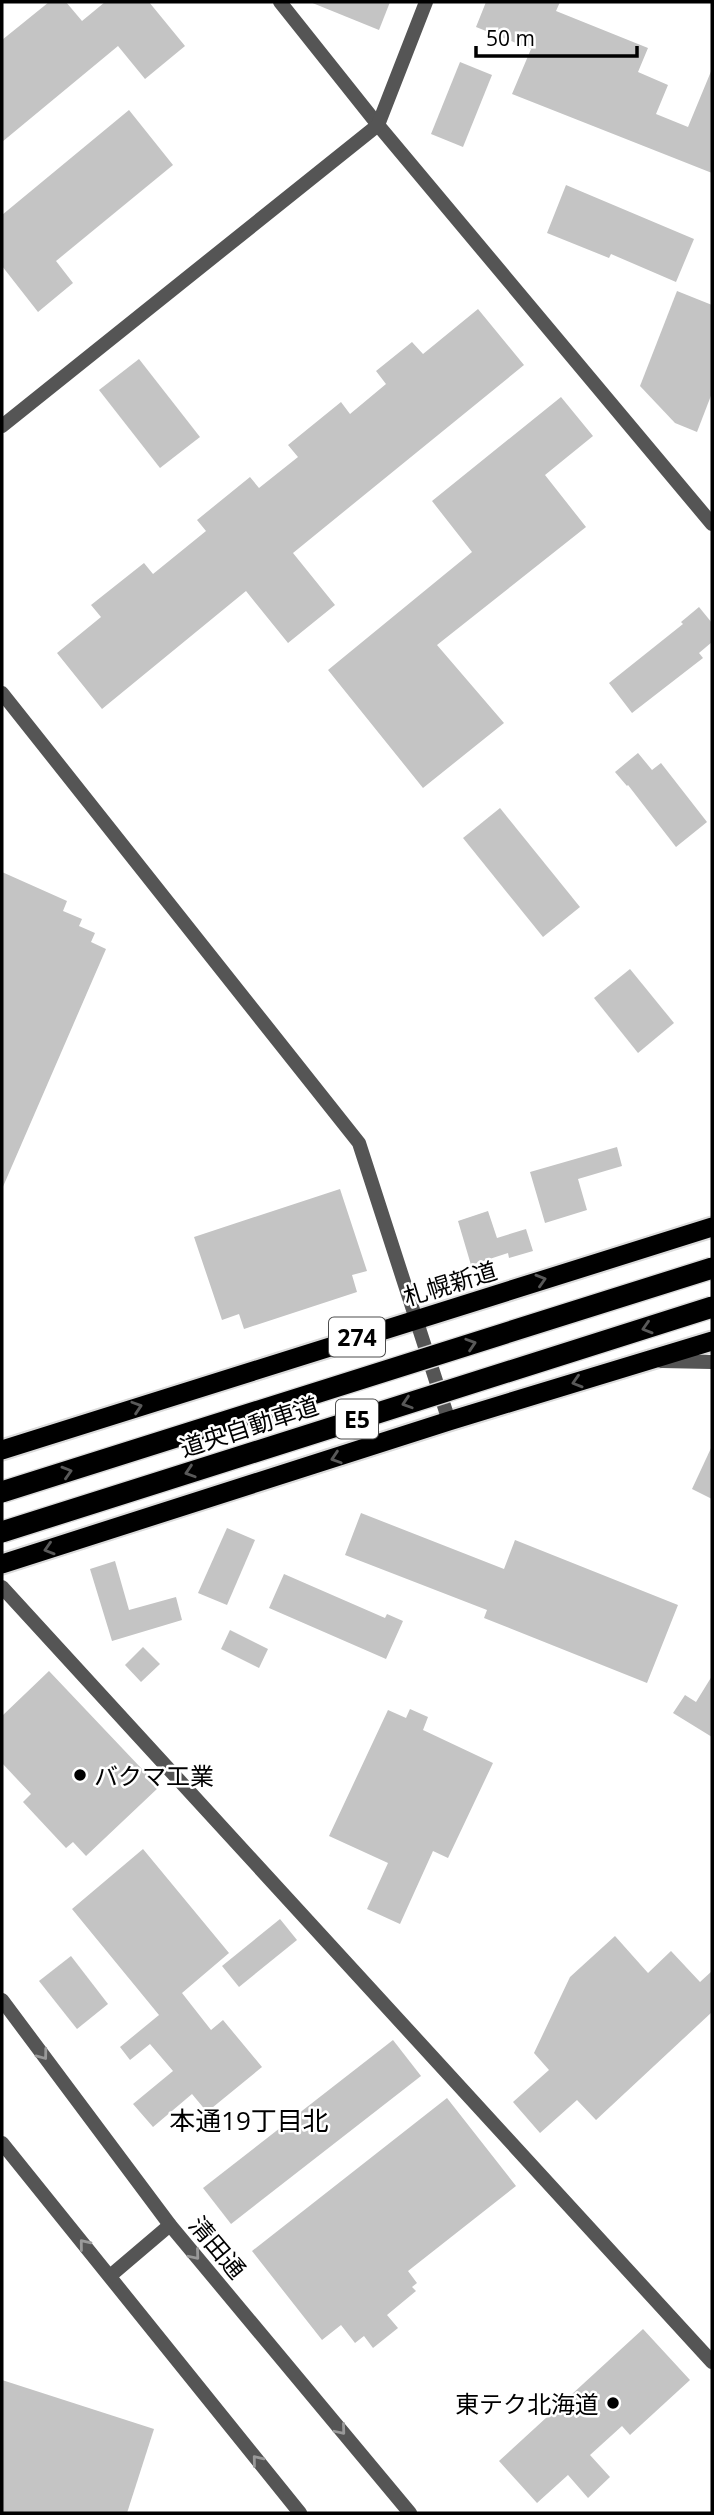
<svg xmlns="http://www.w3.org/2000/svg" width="714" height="2515" font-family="'Open Sans','Noto Sans JP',sans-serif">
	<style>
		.building { fill: #c4c4c4 }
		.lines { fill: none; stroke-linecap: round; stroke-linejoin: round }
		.trunk-casing { stroke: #dbdbdb; stroke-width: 23 }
		.minor { stroke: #555; stroke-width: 14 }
		.tertiary { stroke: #555; stroke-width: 14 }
		.trunk { stroke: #000; stroke-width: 19 }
		.motorway-bridge-casing { stroke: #dbdbdb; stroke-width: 24; stroke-linecap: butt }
		.motorway-bridge { stroke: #000; stroke-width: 21 }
		.oneway { stroke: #595959 }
		.oneway2 { stroke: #999 }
		.poi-dot { fill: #000; stroke: #fff; stroke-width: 2.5 }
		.labels { text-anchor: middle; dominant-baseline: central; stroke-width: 5; stroke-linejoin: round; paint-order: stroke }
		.shield { fill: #fff; stroke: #4c4c4c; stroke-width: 2 }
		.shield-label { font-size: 23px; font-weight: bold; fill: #000 }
		.street-label { font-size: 24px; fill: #000; stroke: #fff }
		.poi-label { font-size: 24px; fill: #000; stroke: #fff; text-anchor: start }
		.neighbourhood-label { font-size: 26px; fill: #000; stroke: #fff }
	</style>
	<rect width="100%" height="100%" fill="#fff"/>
	<g class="building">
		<path d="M49,2H66L82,21L105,2H149L185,46L145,79L118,46L2,142V40Z"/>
		<path d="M310,2H390L379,30Z"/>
		<path d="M486,2H560L556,11L648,48L638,72L668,85L656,114L688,127L712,69V173L512,94L531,49L476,27Z"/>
		<path d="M460,62L492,75L463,147L431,134Z"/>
		<path d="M129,110L173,165L56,261L73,283L38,312L2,266V215Z"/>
		<path d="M566,185L694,239L676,282L611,254L609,258L547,233Z"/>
		<path d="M677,291L712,305V393L697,432L675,423L640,386Z"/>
		<path d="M478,309L524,365L293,553L335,605L288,643L246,591L102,709L57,653L101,617L91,605L144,563L153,574L206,531L197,520L250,477L259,488L298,457L288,445L341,402L350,414L386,384L376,371L412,342L423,354Z"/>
		<path d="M139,359L200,437L160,468L99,390Z"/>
		<path d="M561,397L593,436L545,475L586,527L437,645L504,723L423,788L328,670L472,552L432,501Z"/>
		<path d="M699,607L712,623V642L699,653L703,658L632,713L609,683L683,624L681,622Z"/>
		<path d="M638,753L652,770L661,763L707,822L676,847L628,785L627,786L615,772Z"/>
		<path d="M500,808L580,907L543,937L463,838Z"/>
		<path d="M2,872L67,901L63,911L82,919L79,926L95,933L91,942L106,949L2,1189Z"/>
		<path d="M630,969L674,1023L638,1053L594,998Z"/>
		<path d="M617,1147L622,1166L578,1179L587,1210L545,1223L530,1172Z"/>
		<path d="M340,1189L367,1271L352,1275L357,1292L244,1329L239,1314L222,1320L194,1237Z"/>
		<path d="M488,1211L497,1238L526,1229L533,1251L509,1258L508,1253L471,1265L458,1221Z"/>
		<path d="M712,1446V1499L692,1489Z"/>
		<path d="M361,1513L504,1569L515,1540L678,1605L647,1683L484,1618L487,1610L345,1555Z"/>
		<path d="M227,1528L255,1540L227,1605L198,1593Z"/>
		<path d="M115,1561L129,1610L176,1597L182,1620L112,1641L90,1569Z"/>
		<path d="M284,1574L385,1618L387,1614L403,1621L386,1659L269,1608Z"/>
		<path d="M230,1630L268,1649L259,1668L221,1649Z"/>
		<path d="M143,1647L160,1664L141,1682L125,1665Z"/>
		<path d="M49,1671L159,1787L86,1856L73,1842L66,1848L23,1802L31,1794L2,1763V1716Z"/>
		<path d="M712,1676V1737L673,1713L685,1695L696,1702Z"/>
		<path d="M410,1709L428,1717L423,1730L493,1763L448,1858L433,1851L400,1924L367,1909L388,1863L329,1836L388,1710L406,1718Z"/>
		<path d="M143,1849L229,1953L182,1993L211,2030L223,2020L262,2067L207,2112L192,2094L153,2127L133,2104L173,2071L150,2044L130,2060L120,2047L159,2015L72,1909Z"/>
		<path d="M280,1919L297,1940L239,1987L222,1966Z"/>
		<path d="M615,1936L648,1973L671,1951L700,1982L712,1971V2012L596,2120L577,2100L540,2133L513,2102L549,2070L534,2053L570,1977Z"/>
		<path d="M71,1956L108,2004L77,2029L39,1981Z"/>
		<path d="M393,2040L421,2076L231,2224L203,2188Z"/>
		<path d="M447,2098L516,2186L408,2271L417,2283L412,2287L416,2291L387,2315L398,2328L373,2348L364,2336L355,2343L341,2325L322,2340L252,2251Z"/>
		<path d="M643,2329L690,2380L630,2435L622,2426L590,2455L610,2477L588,2498L568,2475L537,2503L499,2461Z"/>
		<path d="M2,2380L154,2429L127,2513H2Z"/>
	</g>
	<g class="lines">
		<defs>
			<g id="trunk">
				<path d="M2,1450L712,1227"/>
				<path d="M2,1564L449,1421L712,1341"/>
			</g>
		</defs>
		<use href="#trunk" class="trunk-casing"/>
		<g class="minor">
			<path d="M280,2L378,125L712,524"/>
			<path d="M2,426L378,125L426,2"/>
			<path d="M2,693L359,1143L449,1421"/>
			<path d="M661,1361L712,1362"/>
			<path d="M2,1587L712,2362"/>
		</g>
		<g class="tertiary">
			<path d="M2,2000L170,2225L410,2513"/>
			<path d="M2,2143L300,2513"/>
			<path d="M110,2276L170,2225"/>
		</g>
		<use href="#trunk" class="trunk"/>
		<defs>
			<g id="motorway-bridge">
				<path d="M2,1492L712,1268"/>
				<path d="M2,1532L712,1307"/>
			</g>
		</defs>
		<use href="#motorway-bridge" class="motorway-bridge-casing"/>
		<use href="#motorway-bridge" class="motorway-bridge"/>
	</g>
	<defs><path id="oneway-chevron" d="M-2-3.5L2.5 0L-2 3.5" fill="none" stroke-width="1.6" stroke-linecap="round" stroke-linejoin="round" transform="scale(1.75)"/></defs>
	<g class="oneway">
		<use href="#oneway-chevron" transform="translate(541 1280) rotate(-17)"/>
		<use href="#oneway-chevron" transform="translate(647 1328) rotate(163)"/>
		<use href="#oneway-chevron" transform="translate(471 1344) rotate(-18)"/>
		<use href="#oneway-chevron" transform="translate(577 1382) rotate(163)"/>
		<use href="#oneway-chevron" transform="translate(407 1403) rotate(162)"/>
		<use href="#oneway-chevron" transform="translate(137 1407) rotate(-18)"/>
		<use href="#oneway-chevron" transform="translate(336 1458) rotate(162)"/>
		<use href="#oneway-chevron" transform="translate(67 1472) rotate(-17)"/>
		<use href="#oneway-chevron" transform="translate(190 1472) rotate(162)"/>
		<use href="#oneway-chevron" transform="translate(49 1549) rotate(163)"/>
	</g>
	<g class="oneway2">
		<use href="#oneway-chevron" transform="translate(43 2055) rotate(53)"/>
		<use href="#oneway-chevron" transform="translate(84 2244) rotate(-129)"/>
		<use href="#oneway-chevron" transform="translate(195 2255) rotate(50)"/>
		<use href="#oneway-chevron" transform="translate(341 2430) rotate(50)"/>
		<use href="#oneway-chevron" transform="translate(257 2460) rotate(-129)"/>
	</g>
	<g class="poi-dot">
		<circle cx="80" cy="1775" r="7"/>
		<circle cx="613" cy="2403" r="7"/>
	</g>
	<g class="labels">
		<g class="shield">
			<rect x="329" y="1317.5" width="56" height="39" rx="5"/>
			<rect x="336" y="1399.5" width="42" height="39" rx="5"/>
		</g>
		<g class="shield-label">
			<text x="357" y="1337">274</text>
			<text x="357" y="1419">E5</text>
		</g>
		<g class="street-label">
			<text transform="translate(450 1283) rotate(-17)">札幌新道</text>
			<text transform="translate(249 1426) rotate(-18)">道央自動車道</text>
			<text transform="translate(218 2247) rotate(50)">清田通</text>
		</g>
		<g class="poi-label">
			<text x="94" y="1775">バクマ工業</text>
			<text x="599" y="2403" text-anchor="end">東テク北海道</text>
		</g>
		<g class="neighbourhood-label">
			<text x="249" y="2120">本通19丁目北</text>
		</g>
	</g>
	<rect width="714" height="2515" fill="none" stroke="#000000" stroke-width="7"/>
	<path d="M476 46v10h161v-10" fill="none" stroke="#000000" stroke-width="3.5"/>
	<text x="486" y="46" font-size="21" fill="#000000" stroke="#ffffff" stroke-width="5" paint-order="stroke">50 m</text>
</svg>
